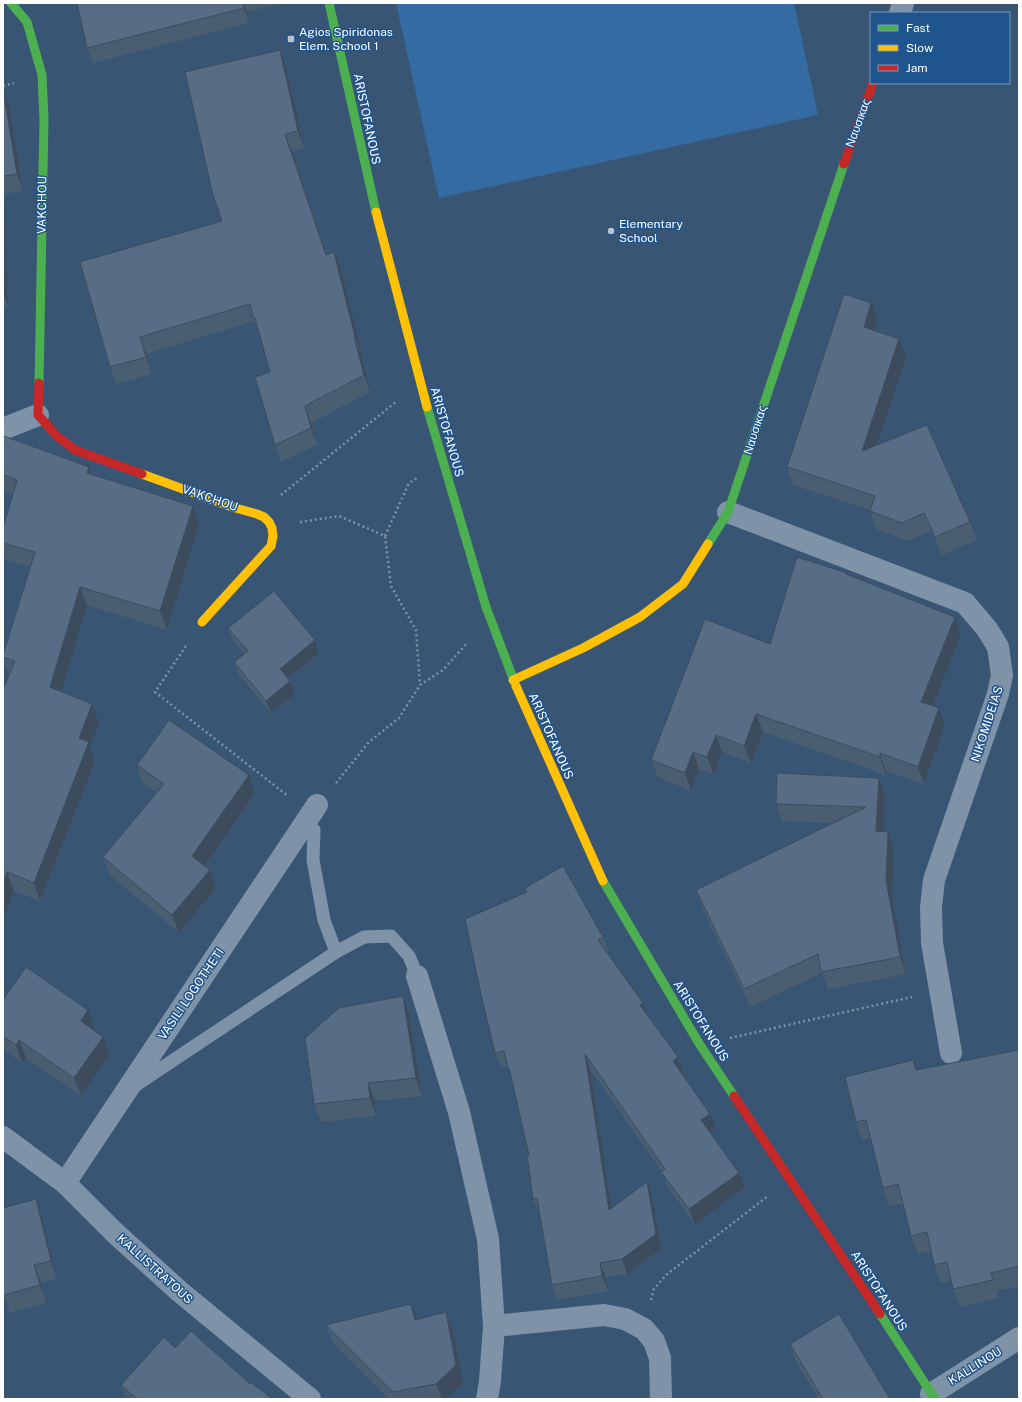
<svg xmlns="http://www.w3.org/2000/svg" width="1022" height="1402" font-family="'Public Sans',sans-serif">
	<style>
		.green { fill: #346ba2 }
		.lines { fill: none; stroke-linecap: round; stroke-linejoin: round }
		.path { stroke: #7f93a8; stroke-width: 2.5; stroke-dasharray: 2 3; stroke-linecap: butt }
		.lane { stroke: #7f93a8; stroke-width: 13 }
		.street { stroke: #7f93a8; stroke-width: 22 }
		.fast { stroke: #4caf50; stroke-width: 9 }
		.slow { stroke: #ffc107; stroke-width: 9 }
		.jam { stroke: #c62828; stroke-width: 9 }
		.wall { fill: #4a5e72 }
		.shaded-wall { fill: #3c4c5d }
		.building { fill: #566d85; stroke: #3c4c5d }
		.poi-dot { fill: #b9c4ce; stroke: #20548c; stroke-width: 1.5 }
		.labels { text-anchor: middle; dominant-baseline: central; stroke-width: 3; stroke-linejoin: round; paint-order: stroke }
		.poi-label { font-size: 12px; fill: #fff; stroke: #20548c; text-anchor: start }
		.street-label { font-size: 12px; fill: #fff; stroke: #20548c }
	</style>
	<rect width="100%" height="100%" fill="#385574"/>
	<path class="green" d="M396,3H794L818,115L439,198Z"/>
	<g class="lines">
		<g class="path">
			<path d="M3,86L14,83"/>
			<path d="M281,495L397,401"/>
			<path d="M300,522L339,516L385,536L391,586L416,630L420,685"/>
			<path d="M385,536L409,483L417,478"/>
			<path d="M186,646L155,692L288,796"/>
			<path d="M336,783L369,742L399,718L420,685L443,670L468,642"/>
			<path d="M730,1038L912,997"/>
			<path d="M651,1300L654,1289L666,1275L768,1196"/>
		</g>
		<g class="lane">
			<path d="M305,824L314,830L313,860L324,920L336,952L364,937L391,936L409,956L417,976"/>
			<path d="M136,1085L336,952"/>
		</g>
		<g class="street">
			<path d="M900,13L903,3"/>
			<path d="M3,429L38,415"/>
			<path d="M728,512L965,603L987,629L998,647L1002,675L998,694L934,880L931,907L932,943L951,1053"/>
			<path d="M417,976L459,1112L488,1239L494,1326L490,1381L487,1399"/>
			<path d="M3,1137L65,1183L115,1233L179,1291L310,1399"/>
			<path d="M65,1183L317,805"/>
			<path d="M494,1326L604,1315L625,1319L644,1329L654,1341L660,1358L661,1399"/>
			<path d="M931,1394L1019,1338"/>
		</g>
		<g class="fast">
			<path d="M11,3L27,22L42,75L44,119L39,383"/>
			<path d="M329,3L376,212"/>
			<path d="M427,407L486,607L516,686"/>
			<path d="M708,544L728,512L844,164"/>
			<path d="M603,881L700,1045L734,1096"/>
			<path d="M880,1314L935,1399"/>
		</g>
		<g class="slow">
			<path d="M376,212L427,407"/>
			<path d="M142,474L232,507L257,514L264,517L269,522L272,528L273,536L271,546L202,622"/>
			<path d="M513,680L583,648L640,617L683,584L708,544"/>
			<path d="M516,686L603,881"/>
		</g>
		<g class="jam">
			<path d="M844,164L873,83"/>
			<path d="M39,383L38,415L57,436L75,450L142,474"/>
			<path d="M734,1096L880,1314"/>
		</g>
	</g>
	<g class="wall">
		<path d="M77,3H279V4L247,12L249,23L93,63L87,48Z"/>
		<path d="M286,67L304,148L292,151L326,255L341,269L362,353H361L370,392L311,423L317,445L281,462L275,445L270,372L260,335L254,321L146,354L152,374L116,384L110,367L222,221Z"/>
		<path d="M3,89L9,106L23,191L4,194L8,307H4L3,340Z"/>
		<path d="M871,303L878,321L875,331L899,339L906,357L877,446L970,522L977,540L942,555L931,531L908,541L876,529L870,511V510L793,485L787,467Z"/>
		<path d="M3,439L89,467L92,474L193,506L199,524L167,630L87,605L61,692L99,723L90,746L95,761L40,901L14,891L3,918V690L9,675L3,658V655L30,567L6,560L3,553V528L13,495L3,491Z"/>
		<path d="M847,573V575L961,634L933,706L945,725L924,784L886,771V775L763,732L751,763L722,752L714,775L699,769L691,791L658,777L651,760L770,644Z"/>
		<path d="M228,628L315,640L319,653L288,678L290,681L295,694L271,713L239,675L234,662L244,654L233,641Z"/>
		<path d="M137,765L249,775L255,793L205,866L210,870L216,888L179,933L110,875L103,857L157,793L143,783Z"/>
		<path d="M879,778L885,796L883,832H888L894,850L892,897L906,974L828,989L822,973L750,1007L702,908L696,890L833,823L782,821L776,804Z"/>
		<path d="M525,888L603,937L609,952H607L647,1014L678,1057L683,1072L682,1073L710,1114L716,1128L710,1132L739,1173L745,1187L695,1224L667,1186L662,1172L590,1069L611,1208L652,1197L661,1249L627,1274L606,1277L608,1291L557,1300L552,1285L539,1213L533,1199L529,1155L511,1076L508,1066L501,1067L495,1053L526,892Z"/>
		<path d="M3,1000L95,1028L93,1030L103,1037L110,1055L81,1096L26,1058L22,1063L3,1049Z"/>
		<path d="M409,1014L422,1096L375,1101L376,1116L321,1122L314,1104Z"/>
		<path d="M1019,1050V1286L997,1291L999,1298L960,1307L953,1289L951,1280L940,1283L934,1265L931,1251L918,1254L911,1236L903,1203L889,1206L883,1188L871,1138L862,1140L856,1122L913,1060L917,1070Z"/>
		<path d="M36,1199L42,1217L57,1279L41,1283L46,1303L10,1313L4,1295Z"/>
		<path d="M446,1312L453,1330L463,1383L446,1399H389L333,1343L326,1325L417,1320Z"/>
		<path d="M790,1344L890,1399H819L795,1360Z"/>
		<path d="M175,1348L250,1384L272,1399H126L121,1385Z"/>
	</g>
	<g class="shaded-wall">
		<path d="M243,3L247,12L249,23L244,8Z"/>
		<path d="M280,50L286,67L304,148L298,131Z"/>
		<path d="M3,89L9,106L23,191L17,174Z"/>
		<path d="M285,134L292,151L332,272L326,255Z"/>
		<path d="M3,191L4,194L8,307L3,293Z"/>
		<path d="M334,252L341,269L362,353L355,336Z"/>
		<path d="M3,303L4,307L3,340Z"/>
		<path d="M871,303L878,321L870,345L864,327Z"/>
		<path d="M354,336L361,353L370,392L364,375Z"/>
		<path d="M140,337L146,354L152,374L146,357Z"/>
		<path d="M899,339L906,357L869,469L862,451Z"/>
		<path d="M305,406L311,423L317,445L311,428Z"/>
		<path d="M89,467L96,486L87,473Z"/>
		<path d="M193,506L199,524L167,630L160,611Z"/>
		<path d="M80,587L87,605L57,706L50,687Z"/>
		<path d="M955,617L961,634L928,719L921,702Z"/>
		<path d="M315,640L319,653L284,681L280,669Z"/>
		<path d="M290,681L295,694L271,713L266,701Z"/>
		<path d="M92,704L99,723L90,746L95,761L40,901L34,883L79,738Z"/>
		<path d="M939,708L945,725L924,784L918,767Z"/>
		<path d="M756,714L763,732L751,763L744,746Z"/>
		<path d="M716,735L722,752L714,775L707,757Z"/>
		<path d="M693,752L699,769L691,791L685,773Z"/>
		<path d="M880,753L886,771V775L880,757Z"/>
		<path d="M249,775L255,793L199,874L192,856Z"/>
		<path d="M879,778L885,796L883,849L876,831Z"/>
		<path d="M888,832L894,850L892,897L906,974L900,957L886,880Z"/>
		<path d="M210,870L216,888L179,933L172,915Z"/>
		<path d="M7,872L14,891L3,918V883Z"/>
		<path d="M403,996L409,1014L422,1096L416,1078Z"/>
		<path d="M643,1003L648,1018L640,1005Z"/>
		<path d="M88,1010L95,1028L87,1039L81,1021Z"/>
		<path d="M103,1037L110,1055L81,1096L74,1078Z"/>
		<path d="M19,1040L26,1058L22,1063L16,1045Z"/>
		<path d="M585,1054L590,1069L614,1225L609,1210Z"/>
		<path d="M678,1057L683,1072L679,1075L673,1061Z"/>
		<path d="M368,1083L375,1101L376,1116L370,1098Z"/>
		<path d="M710,1114L716,1128L706,1135L701,1120Z"/>
		<path d="M739,1173L745,1187L695,1224L689,1209Z"/>
		<path d="M647,1182L652,1197L661,1249L627,1274L622,1259Z"/>
		<path d="M36,1199L42,1217L57,1279L51,1261Z"/>
		<path d="M600,1263L606,1277L608,1291L602,1276Z"/>
		<path d="M34,1265L41,1283L46,1303L40,1285Z"/>
		<path d="M411,1304L418,1322L415,1320Z"/>
		<path d="M446,1312L453,1330L463,1383L446,1399H442L436,1384Z"/>
	</g>
	<g class="building">
		<path d="M77,3H243L244,8L87,48Z"/>
		<path d="M280,50L298,131L285,134L326,255L334,252L355,336H354L364,375L305,406L311,428L275,445L255,377L270,372L255,318H253L250,304L140,337L146,357L110,367L80,262L222,221L213,195L185,72Z"/>
		<path d="M3,89L17,174L3,176Z"/>
		<path d="M844,294L871,303L864,327L899,339L862,451L927,425L970,522L935,537L924,513L902,523L870,511L875,496L787,467Z"/>
		<path d="M4,436L89,467L87,473L193,506L160,611L80,587L50,687L92,704L79,738L89,742L34,883L7,872L3,883V690L15,661L3,657V655L35,552L3,543V528L17,480L3,475V439Z"/>
		<path d="M797,557L847,573L846,574L955,617L921,702L939,708L918,767L880,753V757L756,714L744,746L716,735L707,757L693,752L685,773L651,760L705,619L770,644Z"/>
		<path d="M274,591L315,640L280,669L290,681L266,701L234,662L248,651L228,628Z"/>
		<path d="M169,720L249,775L192,856L210,870L172,915L103,857L164,784L137,765Z"/>
		<path d="M777,773L879,778L876,831L888,832L886,880L900,957L821,972L818,954L744,989L696,890L866,807L776,804Z"/>
		<path d="M563,866L603,937L598,940L643,1003L640,1005L678,1057L673,1061L710,1114L701,1120L739,1173L689,1209L661,1172L665,1169L585,1054L609,1210L647,1182L656,1234L622,1259L600,1263L602,1276L552,1285L537,1198L533,1199L527,1155H529L509,1068L508,1069L504,1051L495,1053L482,999L465,919L527,892L525,888Z"/>
		<path d="M26,967L88,1010L81,1021L103,1037L74,1078L19,1040L16,1045L3,1036V1000Z"/>
		<path d="M403,996L416,1078L368,1083L370,1098L314,1104L305,1038L339,1008Z"/>
		<path d="M1019,1050V1266L991,1273L993,1280L953,1289L947,1262L934,1265L927,1232L911,1236L898,1184L883,1188L866,1120L856,1122L845,1077L913,1060L916,1070Z"/>
		<path d="M36,1199L51,1261L34,1265L40,1285L4,1295L3,1292V1208Z"/>
		<path d="M411,1304L415,1320L446,1312L456,1365L436,1384L393,1392L326,1325Z"/>
		<path d="M839,1314L890,1399H823L790,1344Z"/>
		<path d="M191,1331L250,1384L251,1382L272,1399H137L121,1385L164,1337L175,1348Z"/>
	</g>
	<g class="poi-dot">
		<rect x="287" y="35" width="8" height="8" rx="2"/>
		<circle cx="611" cy="231" r="4"/>
	</g>
	<g class="labels">
		<g class="poi-label">
			<text x="299" y="32">Agios Spiridonas<tspan x="299" dy="14">Elem. School 1</tspan></text>
			<text x="619" y="224">Elementary<tspan x="619" dy="14">School</tspan></text>
		</g>
		<g class="street-label">
			<text transform="translate(367 119) rotate(78)">ARISTOFANOUS</text>
			<text transform="translate(858 123) rotate(-70)">Ναυσικας</text>
			<text transform="translate(42 205) rotate(-89)">VAKCHOU</text>
			<text transform="translate(755 430) rotate(-72)">Ναυσικας</text>
			<text transform="translate(447 432) rotate(74)">ARISTOFANOUS</text>
			<text transform="translate(210 498) rotate(19)">VAKCHOU</text>
			<text transform="translate(987 724) rotate(-72)">NIKOMIDEIAS</text>
			<text transform="translate(551 736) rotate(66)">ARISTOFANOUS</text>
			<text transform="translate(191 994) rotate(-56)">VASILI LOGOTHETI</text>
			<text transform="translate(701 1021) rotate(58)">ARISTOFANOUS</text>
			<text transform="translate(155 1269) rotate(42)">KALLISTRATOUS</text>
			<text transform="translate(879 1291) rotate(57)">ARISTOFANOUS</text>
			<text transform="translate(975 1366) rotate(-32)">KALLINOU</text>
		</g>
	</g>
	<rect width="1022" height="1402" fill="none" stroke="#ffffff" stroke-width="8"/>
	<rect x="870" y="12" width="140" height="72" fill="#20548c" stroke="#7998ba"/>
	<rect x="878" y="25" width="20" height="6" fill="#4caf50" stroke="#7998ba"/>
	<text x="906" y="32" font-size="12" fill="#ffffff">Fast</text>
	<rect x="878" y="45" width="20" height="6" fill="#ffc107" stroke="#7998ba"/>
	<text x="906" y="52" font-size="12" fill="#ffffff">Slow</text>
	<rect x="878" y="65" width="20" height="6" fill="#c62828" stroke="#7998ba"/>
	<text x="906" y="72" font-size="12" fill="#ffffff">Jam</text>
</svg>
